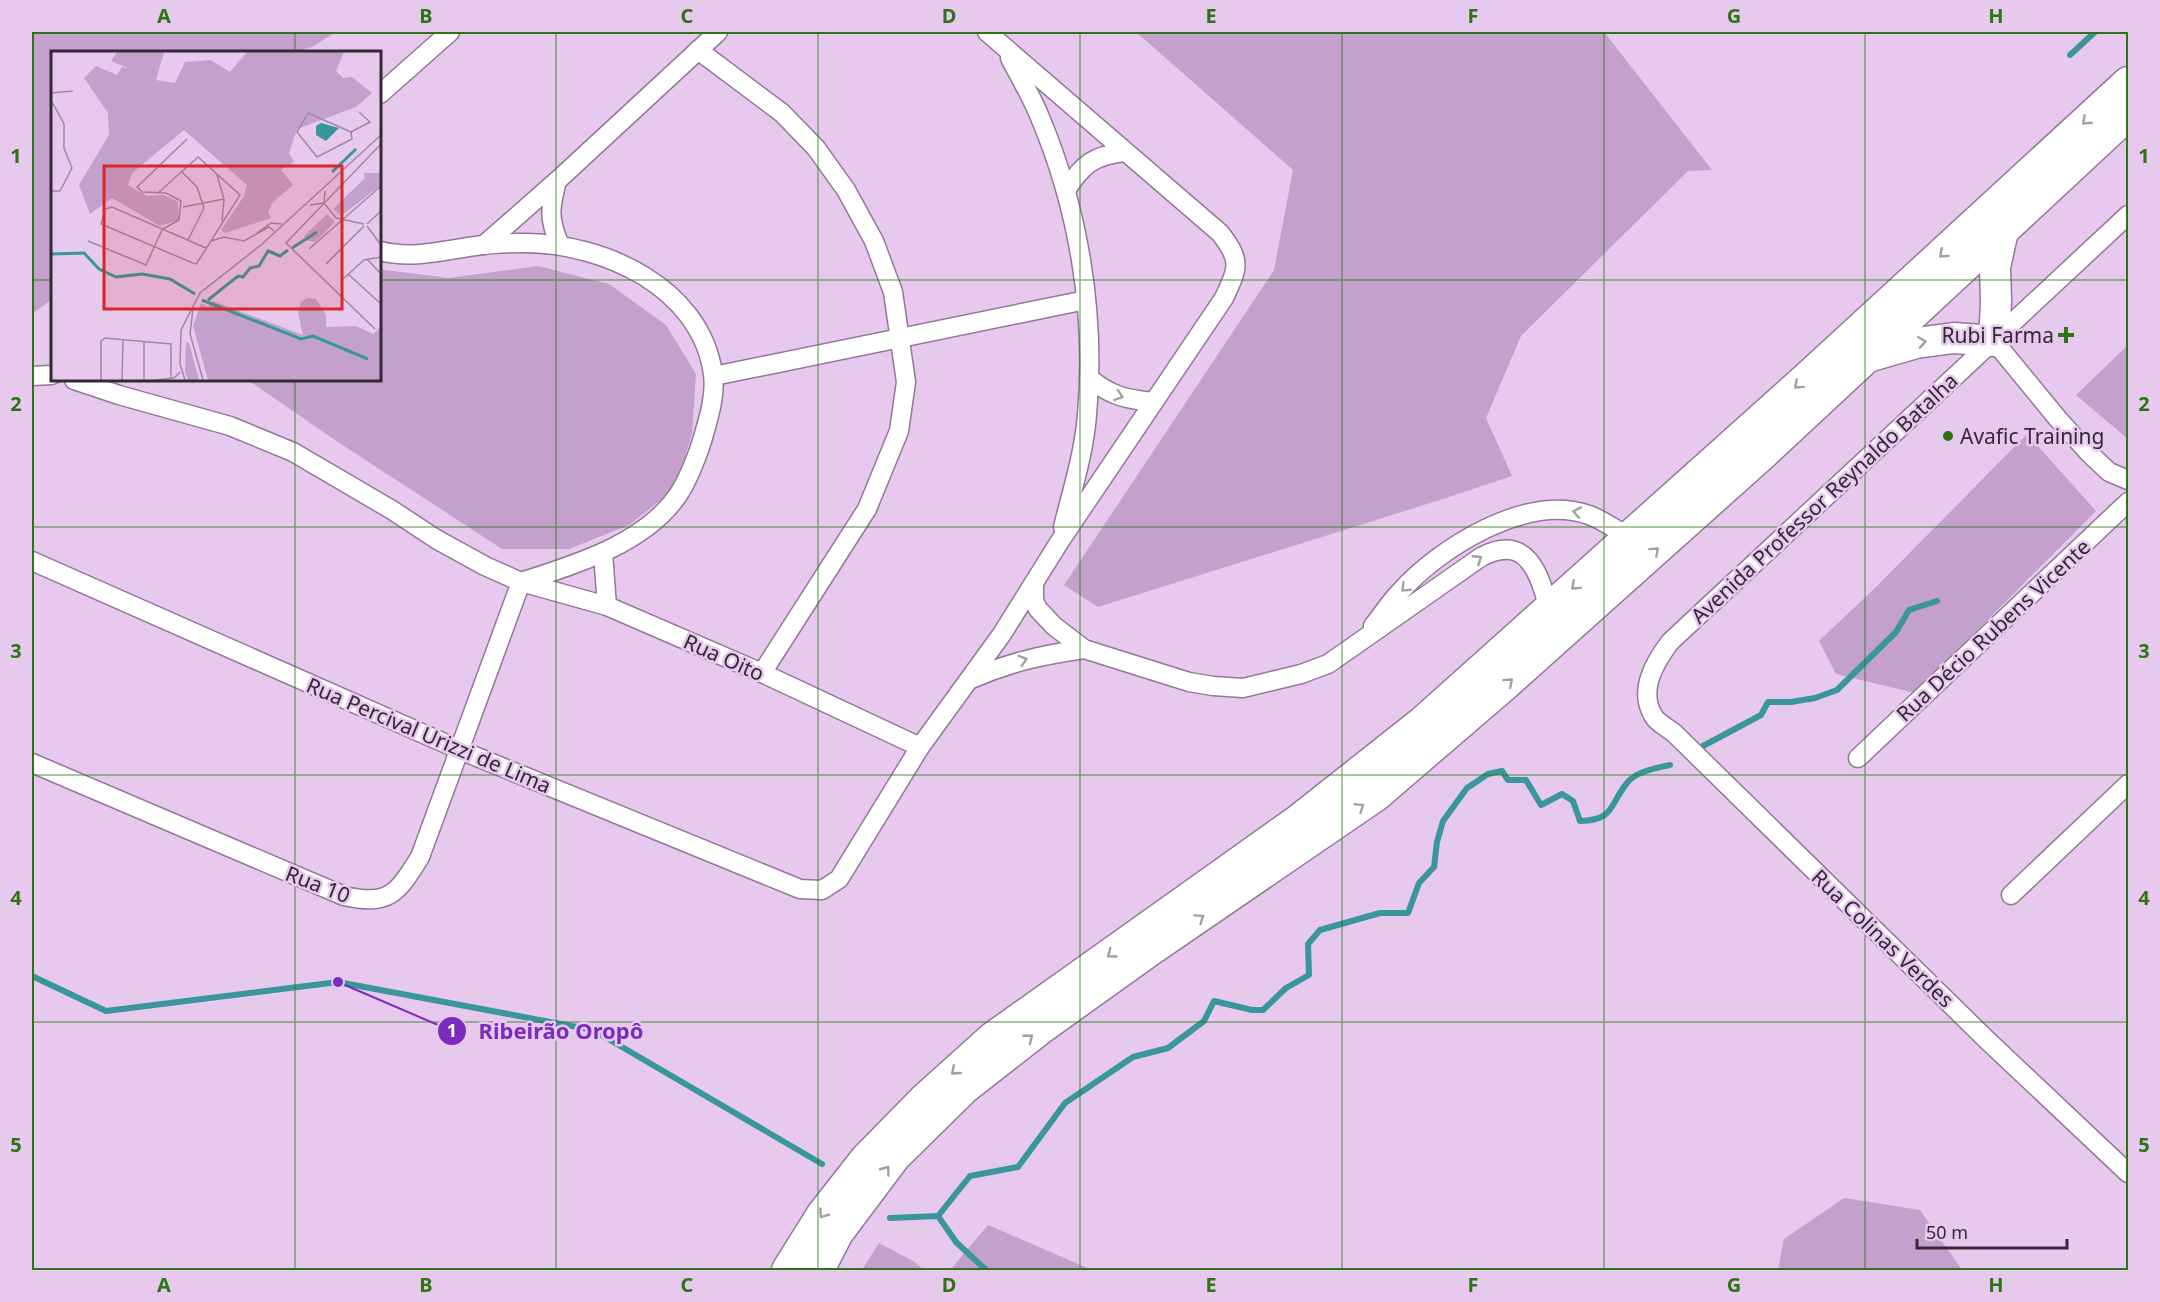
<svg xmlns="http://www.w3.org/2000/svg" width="2160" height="1302" font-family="'Noto Sans',sans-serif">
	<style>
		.green { fill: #c3a1cc }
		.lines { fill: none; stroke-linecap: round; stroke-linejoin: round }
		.stream { stroke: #39969a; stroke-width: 6 }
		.minor-casing { stroke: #937799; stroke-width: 21 }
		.trunk-casing { stroke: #937799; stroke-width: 33 }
		.minor { stroke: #fff; stroke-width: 18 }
		.trunk { stroke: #fff; stroke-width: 30 }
		.oneway { stroke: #a49ea5 }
		.grid { fill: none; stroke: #2c7416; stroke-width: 1.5; stroke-opacity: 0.55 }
		.poi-dot { fill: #2c7416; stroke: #e7c9ee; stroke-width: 2 }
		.labels { text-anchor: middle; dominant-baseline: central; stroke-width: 5; stroke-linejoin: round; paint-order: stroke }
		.poi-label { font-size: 21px; fill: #342837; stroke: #e7c9ee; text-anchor: end }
		.street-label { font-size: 21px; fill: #342837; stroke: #e7c9ee }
		.inset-river { fill: none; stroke: #39969a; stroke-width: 3 }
		.inset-road { fill: none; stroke: #9f89a5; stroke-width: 1.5 }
		.view { fill: #d62828; fill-opacity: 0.15; stroke: #d62828; stroke-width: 3 }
		.inset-edge { fill: none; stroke: #342837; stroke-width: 3 }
		.leader { fill: none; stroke: #7b2cbf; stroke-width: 2 }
		.callout-dot { fill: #7b2cbf; stroke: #e7c9ee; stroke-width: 2 }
		.mark-label { font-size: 18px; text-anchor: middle; font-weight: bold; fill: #fff }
		.callout-label { font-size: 22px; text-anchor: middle; font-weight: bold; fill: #7b2cbf; stroke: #e7c9ee; stroke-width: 5; stroke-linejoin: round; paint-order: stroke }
		.neatline { fill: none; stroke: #2c7416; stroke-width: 2 }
		.grid-label { font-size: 20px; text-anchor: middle; font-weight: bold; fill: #2c7416 }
	</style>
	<rect width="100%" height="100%" fill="#e7c9ee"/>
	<g class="green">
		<path d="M32,32H336L312,47L293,52H52V299L32,314Z"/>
		<path d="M1136,32H1604L1712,170L1688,171L1521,336L1486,418L1512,476L1443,499L1098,607L1064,585L1274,270L1293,170Z"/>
		<path d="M538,266L609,284L666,325L696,374L692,434L675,489L629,525L569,549H502L338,442L248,380H380V267L385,270L449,278Z"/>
		<path d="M2128,345V439L2076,395Z"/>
		<path d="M2027,434L2096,511L1915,693L1836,674L1819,641L1875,588Z"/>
		<path d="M1844,1198L1920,1210L1962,1270H1778L1784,1239Z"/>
		<path d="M988,1225L1092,1270H950Z"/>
		<path d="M879,1243L913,1261L924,1270H862Z"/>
	</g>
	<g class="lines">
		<g class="stream">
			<path d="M2070,55L2095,32"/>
			<path d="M1703,746L1761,715L1768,702H1791L1815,698L1837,690L1896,632L1909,610L1937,601"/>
			<path d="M32,976L106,1011L338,982L593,1030L822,1164"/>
			<path d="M938,1216L970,1176L1018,1167L1065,1103L1133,1057L1168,1048L1204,1021L1214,1001L1252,1010H1263L1286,988L1309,975L1308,944L1320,930L1380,913H1408L1419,883L1434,867L1437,842L1443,821L1467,788L1488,774L1502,771L1508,780H1526L1541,805L1562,794L1573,801L1580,821C1615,820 1609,805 1627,783C1636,771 1657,768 1670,765"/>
			<path d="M890,1218L938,1216L956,1242L986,1270"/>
		</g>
		<defs>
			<g id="minor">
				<path d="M698,50L782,113L816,148L846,190L874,241L893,292L906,382L899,431L867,509L762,673"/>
				<path d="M1010,58C1020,77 1031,96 1039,115C1079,209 1096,314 1087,415C1084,453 1072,491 1063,527"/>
				<path d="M380,94L450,32"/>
				<path d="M557,181C550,207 548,219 560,245"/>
				<path d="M1066,190C1083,164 1093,156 1124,152"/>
				<path d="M2128,215L1670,642C1655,662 1638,690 1653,715C1656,722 1668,728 1674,733L1988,1041L2128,1173"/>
				<path d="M484,245L558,180L718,32"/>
				<path d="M380,251C415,260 448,249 483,245C496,243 511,243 524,243C603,243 701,287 713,374C716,396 708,420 702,441C697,457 687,482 678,495C645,544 574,565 521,582"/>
				<path d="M1994,341L2058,419L2089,453L2109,472L2128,480"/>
				<path d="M32,376L52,375"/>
				<path d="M714,376L1086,300"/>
				<path d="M1089,378C1111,396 1125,399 1153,402"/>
				<path d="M74,380L119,395L230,426L293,452L392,510L436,539L485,566L521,582L607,606L762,673L920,747"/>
				<path d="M603,553L607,606"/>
				<path d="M32,561L460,750L800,889L822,890L839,879L920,747L1002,634L1060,541L1224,298C1238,268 1242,261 1220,233L987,32"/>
				<path d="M1034,585V601L1038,609L1054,626L1084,649L1189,682L1213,686L1243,688L1301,674L1328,664L1481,557C1527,533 1539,573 1549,609"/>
				<path d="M1373,626C1382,615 1389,603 1399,593C1439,548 1526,493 1589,515C1603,520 1616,530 1629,537"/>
				<path d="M971,679C1011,662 1042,655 1084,649"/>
				<path d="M1858,758L2128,502"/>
				<path d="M32,763L344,896C389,906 397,894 420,857L521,582"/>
				<path d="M2011,895L2128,784"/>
			</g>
			<g id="trunk">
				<path d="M1871,356L1916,343L1954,338L1994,341L1996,302L1995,267L2003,231"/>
				<path d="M787,1270L822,1214L866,1158L924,1099L993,1037L1298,820L1422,722L1805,379L2128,82"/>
				<path d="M819,1270L838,1233L895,1157L964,1089L1042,1028L1151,950L1376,796L1504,686L1760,457L2128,115"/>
			</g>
		</defs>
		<use href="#minor" class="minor-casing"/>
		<use href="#trunk" class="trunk-casing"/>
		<use href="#minor" class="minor"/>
		<use href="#trunk" class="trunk"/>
	</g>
	<defs><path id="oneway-chevron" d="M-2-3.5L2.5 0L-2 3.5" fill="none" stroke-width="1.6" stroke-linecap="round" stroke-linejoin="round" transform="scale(1.5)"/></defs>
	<g class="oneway">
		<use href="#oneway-chevron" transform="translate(2086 121) rotate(137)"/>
		<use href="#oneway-chevron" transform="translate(1943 254) rotate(138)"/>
		<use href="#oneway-chevron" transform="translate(1922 342) rotate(-9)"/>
		<use href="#oneway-chevron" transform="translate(1798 385) rotate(138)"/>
		<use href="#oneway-chevron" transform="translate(1119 396) rotate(19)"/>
		<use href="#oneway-chevron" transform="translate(1577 512) rotate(-169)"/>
		<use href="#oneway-chevron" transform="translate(1655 551) rotate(-42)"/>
		<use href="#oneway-chevron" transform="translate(1478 559) rotate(-33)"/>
		<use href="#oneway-chevron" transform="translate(1575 586) rotate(138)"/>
		<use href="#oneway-chevron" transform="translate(1405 588) rotate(136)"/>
		<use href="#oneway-chevron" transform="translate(1023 660) rotate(-17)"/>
		<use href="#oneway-chevron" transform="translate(1509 682) rotate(-42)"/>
		<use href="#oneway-chevron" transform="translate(1360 807) rotate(-34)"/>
		<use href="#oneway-chevron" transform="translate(1200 918) rotate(-34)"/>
		<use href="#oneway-chevron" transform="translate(1111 954) rotate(144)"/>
		<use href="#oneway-chevron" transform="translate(1029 1038) rotate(-38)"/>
		<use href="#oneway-chevron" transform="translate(955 1071) rotate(139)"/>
		<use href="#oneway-chevron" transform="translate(886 1170) rotate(-53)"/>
		<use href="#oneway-chevron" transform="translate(823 1214) rotate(125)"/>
	</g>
	<path class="grid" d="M295,32V52M556,32V1270M818,32V1270M1080,32V1270M1342,32V1270M1604,32V1270M1865,32V1270M32,280H52M380,280H2128M295,380V1270M32,527H2128M32,775H2128M32,1022H2128"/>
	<g class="poi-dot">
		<path d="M2063 326h6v6h6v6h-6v6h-6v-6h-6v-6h6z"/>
		<circle cx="1948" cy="436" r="6"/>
	</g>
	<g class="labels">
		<g class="poi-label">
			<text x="2054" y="335">Rubi Farma</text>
			<text x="1960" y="436" text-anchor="start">Avafic Training</text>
		</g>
		<g class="street-label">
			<text transform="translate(1824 498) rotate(-43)">Avenida Professor Reynaldo Batalha</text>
			<text transform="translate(1993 630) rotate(-43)">Rua Décio Rubens Vicente</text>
			<text transform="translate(724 657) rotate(24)">Rua Oito</text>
			<text transform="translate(429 735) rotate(23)">Rua Percival Urizzi de Lima</text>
			<text transform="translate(318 884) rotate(21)">Rua 10</text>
			<text transform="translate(1883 938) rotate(44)">Rua Colinas Verdes</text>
		</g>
	</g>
	<g transform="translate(51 51)">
		<rect width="330" height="330" fill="#e7c9ee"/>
		<path d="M66,1H113L105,29L124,32L134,11L160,9L179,21L196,1H293L285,20L292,27L301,26L321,42L305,56L246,78L238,102L243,111L230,119L242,134L221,152L217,161L220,167L174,182L170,179L193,145L196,134L133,79L81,122L77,134L96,145L113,144L127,151L128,169L109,175L61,147L39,163L28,134L58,84L57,62L33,27L45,15L66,24L71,16L77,17L60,10ZM313,122H330V134L290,165L282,158L314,127ZM276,163L284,171L264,191L255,189L253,185ZM256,247L265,248L275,264V276L305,275L322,283L330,276V329H157L142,275L150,252L157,256L162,250L252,284L247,262L250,251ZM135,291L138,292L148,329H137L134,321Z" fill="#c3a1cc"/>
		<path d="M270,72L288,77L275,90L265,84V75Z" fill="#39969a"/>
		<path class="inset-river" d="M281,121L305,98M241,197L266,181M0,203L33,202L48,218L65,226L91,223L119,228L144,243M151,249L250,288L262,285L317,308M157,249L187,225L192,226L199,217L208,215L217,200L229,205L237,199"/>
		<path class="inset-road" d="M0,42L22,40M0,49L13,73V97L21,117L9,140H0M257,62L300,81L301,88L266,106L246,81ZM300,81L319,71L308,61M130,120L146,136L153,157L137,189M166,124L173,148L171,170M107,142L147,106L189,144L146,212L144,213L50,173L54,158L61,156L155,197M273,152L285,167L313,173M259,154L273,152L274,140M132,156L173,148M316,173L330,160M316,175L330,194M112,178L128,169L130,150L115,142L91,141L86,136L136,88M206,182L220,172L231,173M37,190L95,214L111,179M160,190L173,186L193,190L218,176L223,180M258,198L330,135M316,208L330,223M275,213L313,175M297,223L330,253M292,228L313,209L330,206M142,258L139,283L152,329M324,278L235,192L330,93M93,291V329M50,329V290L54,287L120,293V328M71,329L72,289M104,329L123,327L129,321M134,329L129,313L130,279L149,242L210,194L330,84"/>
		<path class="view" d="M53,115H291V258H53Z"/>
		<rect width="330" height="330" class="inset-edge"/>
	</g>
	<path class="leader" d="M338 982L452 1031"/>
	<g class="callout-dot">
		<circle cx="338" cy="982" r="6"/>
		<circle cx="452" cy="1031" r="15"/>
	</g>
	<g class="mark-label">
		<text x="452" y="1037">1</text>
	</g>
	<g class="callout-label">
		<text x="561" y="1039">Ribeirão Oropô</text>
	</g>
	<rect width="2160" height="1302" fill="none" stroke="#e7c9ee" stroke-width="66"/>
	<path d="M1917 1239v9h150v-9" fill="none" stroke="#342837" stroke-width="3"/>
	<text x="1926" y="1239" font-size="18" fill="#342837" stroke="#e7c9ee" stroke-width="4.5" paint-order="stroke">50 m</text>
	<rect x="33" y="33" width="2094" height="1236" class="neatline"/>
	<g class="grid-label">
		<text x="164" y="23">A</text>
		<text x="426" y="23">B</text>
		<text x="687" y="23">C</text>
		<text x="949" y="23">D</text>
		<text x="1211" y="23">E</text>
		<text x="1473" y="23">F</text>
		<text x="1734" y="23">G</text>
		<text x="1996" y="23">H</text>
		<text x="16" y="163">1</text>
		<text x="2144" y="163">1</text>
		<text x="16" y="411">2</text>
		<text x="2144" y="411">2</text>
		<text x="16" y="658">3</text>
		<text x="2144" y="658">3</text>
		<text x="16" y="905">4</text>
		<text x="2144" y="905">4</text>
		<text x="16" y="1152">5</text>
		<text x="2144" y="1152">5</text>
		<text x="164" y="1292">A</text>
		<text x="426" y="1292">B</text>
		<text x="687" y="1292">C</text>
		<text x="949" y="1292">D</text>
		<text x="1211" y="1292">E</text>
		<text x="1473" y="1292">F</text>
		<text x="1734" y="1292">G</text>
		<text x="1996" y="1292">H</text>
	</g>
</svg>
